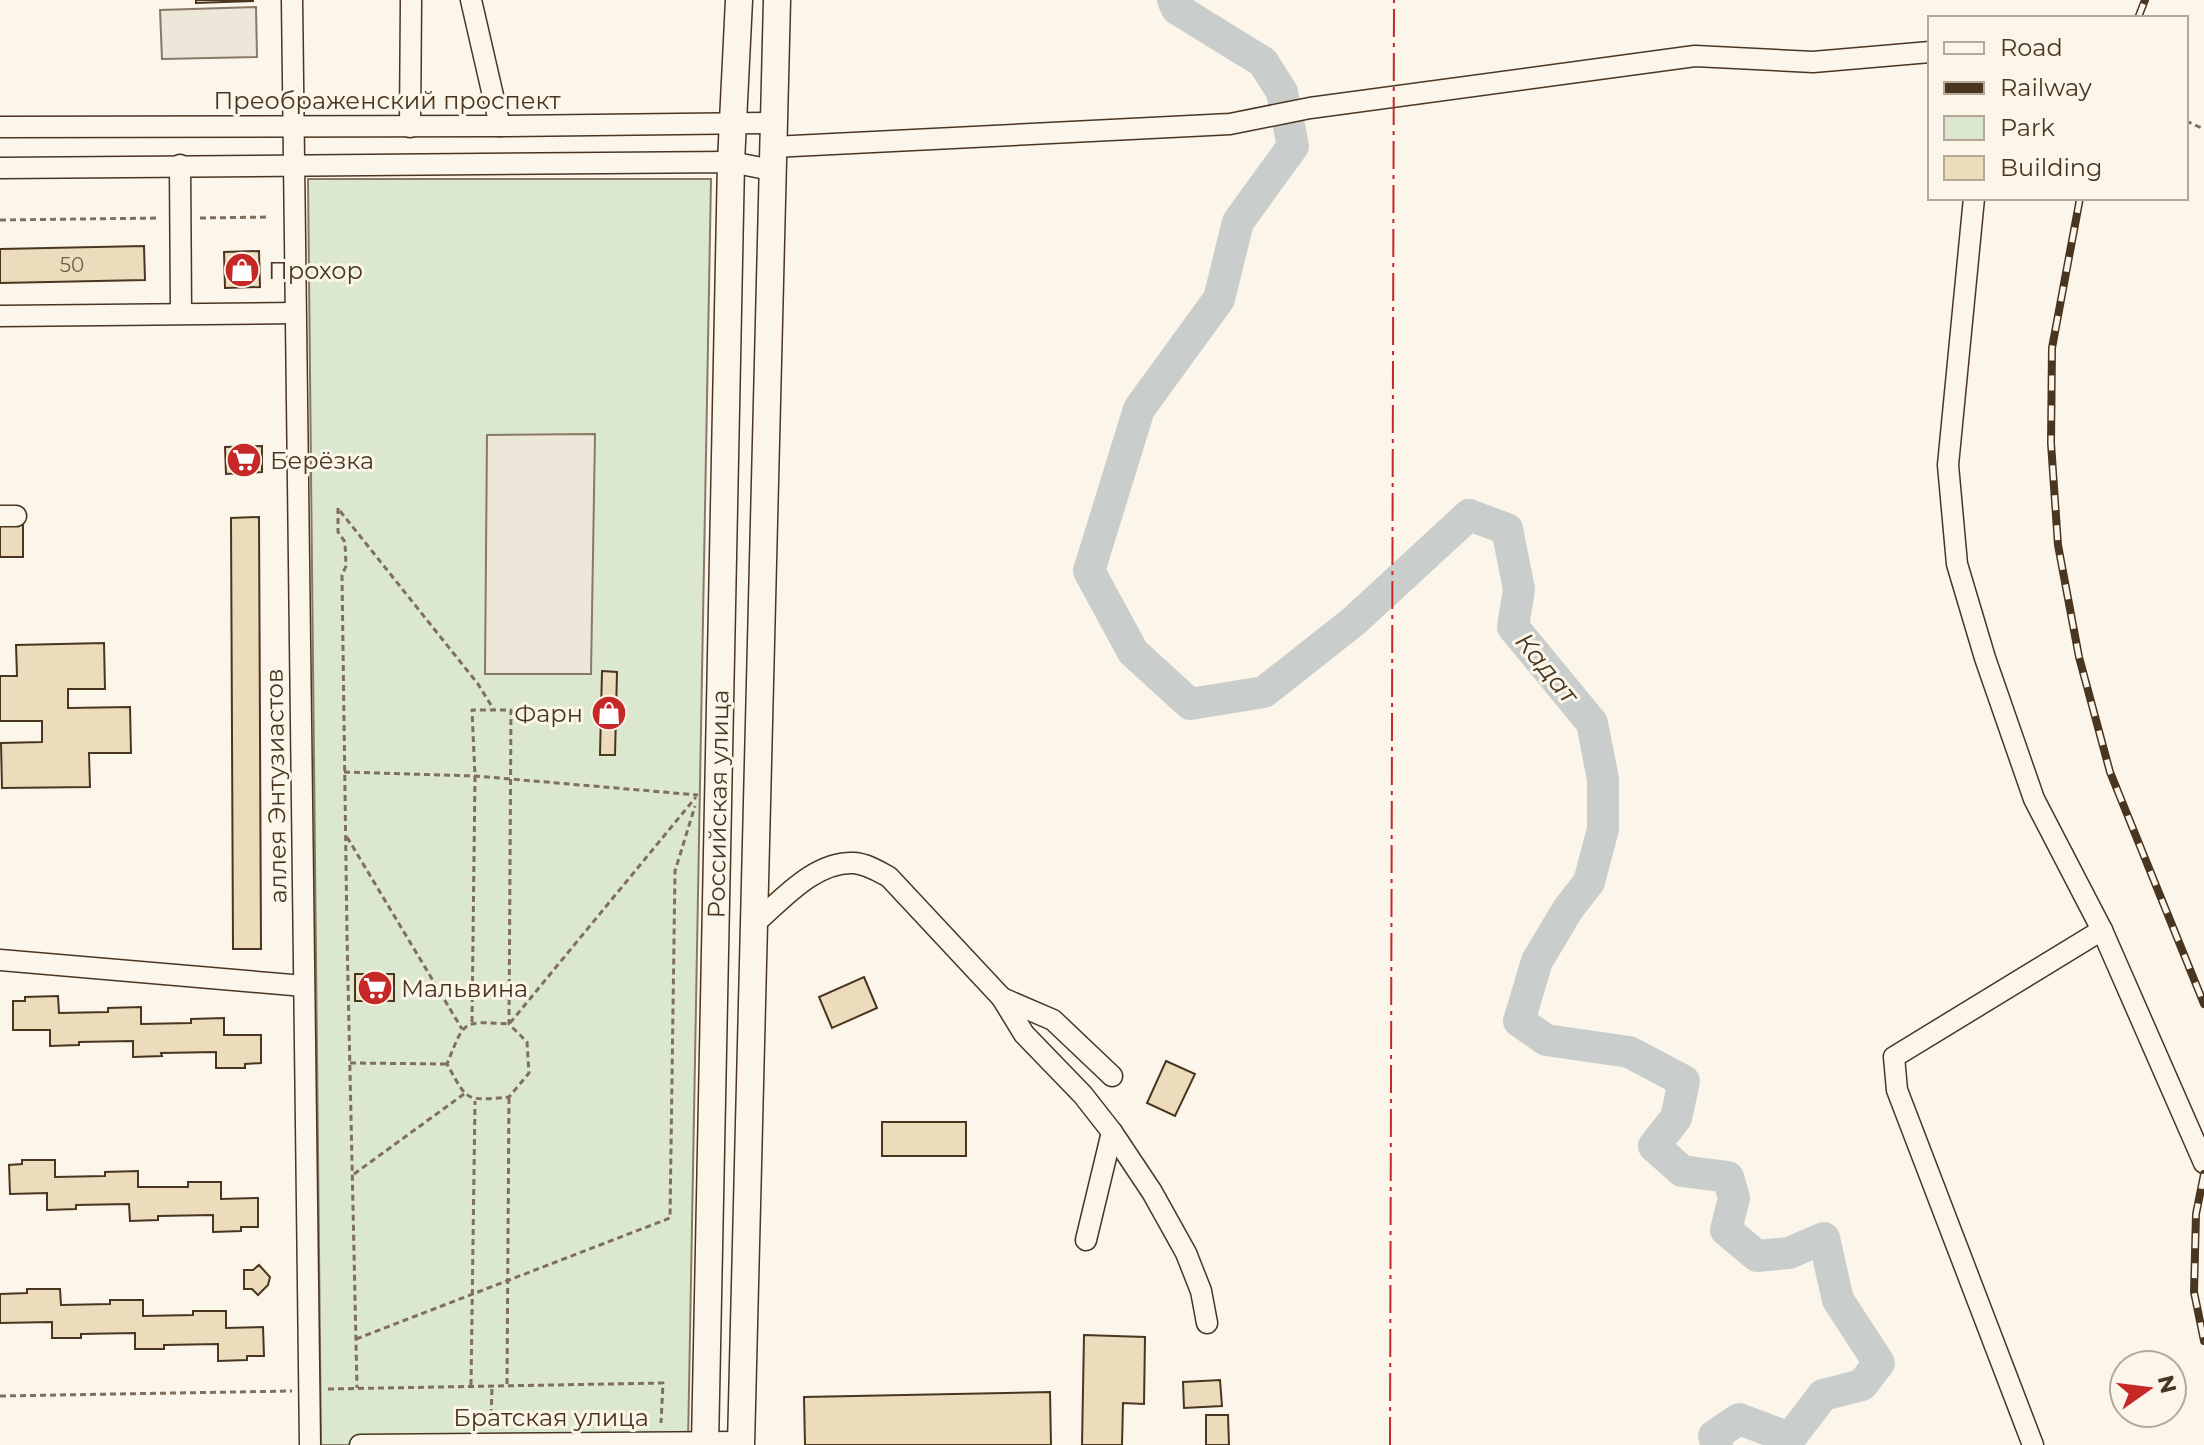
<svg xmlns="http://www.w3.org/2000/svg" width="2204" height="1445" font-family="Montserrat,sans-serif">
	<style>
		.green { fill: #dce7d0; stroke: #887966; stroke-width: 2 }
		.parking { fill: #ede7d9; stroke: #887966; stroke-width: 2 }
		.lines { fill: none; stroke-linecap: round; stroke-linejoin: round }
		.river { stroke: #c9cecd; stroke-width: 32 }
		.building { fill: #ecdcbc; stroke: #4a3520; stroke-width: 2 }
		.minor-casing { stroke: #4a3520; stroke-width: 23 }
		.major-casing { stroke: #4a3520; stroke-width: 29 }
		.path { stroke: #7f6f5c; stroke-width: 3; stroke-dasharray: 6 4; stroke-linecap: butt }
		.minor { stroke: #fbf6e9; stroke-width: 20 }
		.major { stroke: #fbf6e9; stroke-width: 26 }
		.rail-casing { stroke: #4a3520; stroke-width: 8 }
		.rail { stroke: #fbf6e9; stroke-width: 5; stroke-dasharray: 15; stroke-linecap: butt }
		.power { stroke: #c62828; stroke-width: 2; stroke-dasharray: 28 6 4 6; stroke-linecap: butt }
		.labels { text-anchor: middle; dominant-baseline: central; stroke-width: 6; stroke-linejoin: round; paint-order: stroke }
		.number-label { font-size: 20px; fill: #725f47 }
		.street-label { font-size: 24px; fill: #4a3520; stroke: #fbf6e9 }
		.poi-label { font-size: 24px; fill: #4a3520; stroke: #fbf6e9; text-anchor: start }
		.water-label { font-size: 26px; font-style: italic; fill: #4a3520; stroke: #fbf6e9 }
	</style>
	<rect width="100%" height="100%" fill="#fbf6e9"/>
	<path class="green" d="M308,179H711L688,1445H321Z"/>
	<g class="parking">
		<path d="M256,7L257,57L162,59L160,10Z"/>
		<path d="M595,434L591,674H485L487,435Z"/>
	</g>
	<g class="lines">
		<path class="river" d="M1173,0L1177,9L1263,62L1282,92L1293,146L1238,222L1219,299L1139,409L1089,571L1133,652L1190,704L1264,692L1354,621L1469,515L1507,529L1519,589L1513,627L1592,723L1603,779V829L1589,882L1568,909L1537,961L1519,1021L1546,1040L1629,1052L1684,1081L1676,1118L1654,1146L1682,1171L1728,1177L1734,1198L1726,1230L1757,1256L1789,1253L1824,1238L1838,1300L1879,1363L1862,1385L1823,1395L1790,1438L1739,1419L1714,1436L1717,1445"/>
	</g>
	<g class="building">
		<path d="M196,0H253V1L196,3Z"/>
		<path d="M144,246L145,280L0,283V249Z"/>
		<path d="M259,251L260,287L225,288L224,252Z"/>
		<path d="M262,446V472L226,474L225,447Z"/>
		<path d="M259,517L261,949H233L231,518Z"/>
		<rect x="0" y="525" width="23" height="32"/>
		<path d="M104,643L105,689H68V708L130,707L131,753H89L90,787L2,788L1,743L42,742V721H0V676H17L16,645Z"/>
		<path d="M602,671L617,672L615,755H600Z"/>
		<rect x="355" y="974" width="39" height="27"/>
		<path d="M864,977L877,1008L832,1028L819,997Z"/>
		<path d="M58,996L59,1013L108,1012V1008L141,1007V1024L191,1023V1019L224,1018V1035H261V1063L245,1064V1068H216V1052L161,1053L162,1056L133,1057V1041L79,1042V1045L50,1046V1030H13V1001H25V997Z"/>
		<path d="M1166,1061L1195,1074L1175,1116L1147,1103Z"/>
		<rect x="882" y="1122" width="84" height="34"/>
		<path d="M22,1160H55V1177L105,1176V1172L138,1171V1187H188V1182H221V1199L258,1198V1227H241V1231L213,1232V1215L158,1216V1220L130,1221L129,1204L76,1205V1209L47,1210V1193L10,1194L9,1165L22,1164Z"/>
		<path d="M259,1265L270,1277L268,1285L258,1295L252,1289H244V1270H253Z"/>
		<path d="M27,1289H60L61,1305L110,1304V1300H143V1316L193,1315V1311H226V1328L263,1327L264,1356H247V1360L218,1361V1344L164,1345V1349H135V1333L81,1334V1338H52V1322L0,1323V1294L27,1293Z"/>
		<path d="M1084,1335L1145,1337L1144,1404L1123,1403L1122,1445H1082Z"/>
		<path d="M1220,1380L1222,1406L1184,1408L1183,1382Z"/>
		<path d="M1050,1392L1051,1445H805L804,1397Z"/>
		<path d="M1206,1415H1228L1229,1445H1206Z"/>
	</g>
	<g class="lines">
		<defs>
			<g id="minor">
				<path d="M292,0L310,1445"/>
				<path d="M471,0L500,126"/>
				<path d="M0,127L500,126L773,123"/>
				<path d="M410,127L411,0"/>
				<path d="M773,147L1230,124L1310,108L1695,56L1813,62L1930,52"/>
				<path d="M180,165L181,313"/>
				<path d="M0,168L731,162L772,170"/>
				<path d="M1974,198L1948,465L1957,564L1985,658L2034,799L2102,930L2204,1163"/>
				<path d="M0,316L295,313"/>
				<path d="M0,516H16"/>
				<path d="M754,924C781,901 814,861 854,863C867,864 878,871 889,877L1002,998L1024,1034L1083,1095L1112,1132L1152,1192L1186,1253L1201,1291L1207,1323"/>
				<path d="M0,960L304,986"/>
				<path d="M1002,998L1053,1020L1112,1076"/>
				<path d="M1086,1240L1112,1132"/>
				<path d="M360,1445L741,1442"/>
				<path d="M2033,1445L1897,1090L1894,1057L2102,930"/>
			</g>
			<g id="major">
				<path d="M705,1445L731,162L739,0"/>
				<path d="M741,1445L777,0"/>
			</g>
		</defs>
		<use href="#minor" class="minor-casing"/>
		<use href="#major" class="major-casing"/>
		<g class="path">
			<path d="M2186,121L2204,129"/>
			<path d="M200,218L270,217"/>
			<path d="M0,220L160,218"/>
			<path d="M338,508V532L345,542L346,566L342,575L347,936L357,1388"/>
			<path d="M340,511L478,684L494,710"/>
			<path d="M344,772L475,776L698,795"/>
			<path d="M347,837L462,1029"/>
			<path d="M472,1022L475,776L472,710H511L509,1024L527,1042L529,1073L509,1097C465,1101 468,1102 447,1064C465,1020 461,1021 509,1024"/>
			<path d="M510,1023L696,797"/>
			<path d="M350,1063L447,1064"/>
			<path d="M354,1174L464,1094"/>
			<path d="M356,1339L670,1218L675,871L695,806"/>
			<path d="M507,1384L509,1097"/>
			<path d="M471,1385L475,1101"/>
			<path d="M328,1389L663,1383L661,1423"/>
			<path d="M0,1396L292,1391"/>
			<path d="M491,1425L492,1385"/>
		</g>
		<use href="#minor" class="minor"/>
		<use href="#major" class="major"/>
		<defs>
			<g id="rail">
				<path d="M2138,18L2145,0"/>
				<path d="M2080,198L2052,348L2051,443L2058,545L2079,657L2110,772L2204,1004"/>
				<path d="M2204,1174L2196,1214L2194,1292L2204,1341"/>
			</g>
		</defs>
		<use href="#rail" class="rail-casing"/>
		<use href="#rail" class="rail"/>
		<path class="power" d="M1390,1445L1394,0"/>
	</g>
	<defs>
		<symbol id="shop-disc" viewBox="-11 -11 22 22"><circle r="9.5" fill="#c62828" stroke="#fbf6e9"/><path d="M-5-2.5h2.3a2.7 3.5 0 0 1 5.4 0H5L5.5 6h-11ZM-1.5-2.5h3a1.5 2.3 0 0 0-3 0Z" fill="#fff"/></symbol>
		<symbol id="supermarket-disc" viewBox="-11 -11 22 22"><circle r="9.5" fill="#c62828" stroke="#fbf6e9"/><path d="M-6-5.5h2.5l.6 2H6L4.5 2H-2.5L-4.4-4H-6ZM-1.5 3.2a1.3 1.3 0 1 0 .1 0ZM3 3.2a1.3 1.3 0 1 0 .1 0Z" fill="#fff"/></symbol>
	</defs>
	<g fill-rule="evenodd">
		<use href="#shop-disc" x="222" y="250" width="40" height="40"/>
		<use href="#supermarket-disc" x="224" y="440" width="40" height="40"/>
		<use href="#shop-disc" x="589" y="693" width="40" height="40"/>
		<use href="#supermarket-disc" x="355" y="968" width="40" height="40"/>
	</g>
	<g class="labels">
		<g class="number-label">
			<text x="72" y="265">50</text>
		</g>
		<g class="street-label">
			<text x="387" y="100">Преображенский проспект</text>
			<text transform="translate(276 786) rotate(-91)">аллея Энтузиастов</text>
			<text transform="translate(718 804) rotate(-89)">Российская улица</text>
			<text x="551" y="1417">Братская улица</text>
		</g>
		<g class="poi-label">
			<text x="268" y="270">Прохор</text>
			<text x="270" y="460">Берёзка</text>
			<text x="583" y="713" text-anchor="end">Фарн</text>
			<text x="401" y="988">Мальвина</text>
		</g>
		<g class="water-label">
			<text transform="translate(1547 668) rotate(51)">Кадат</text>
		</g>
	</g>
	<rect x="1928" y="16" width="260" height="184" fill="#fbf6e9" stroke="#b4a999" stroke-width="2"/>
	<rect x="1944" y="42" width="40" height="12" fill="#fbf6e9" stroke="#b4a999" stroke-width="2"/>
	<text x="2000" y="56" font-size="24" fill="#4a3520">Road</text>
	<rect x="1944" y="82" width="40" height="12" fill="#4a3520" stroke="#b4a999" stroke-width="2"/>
	<text x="2000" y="96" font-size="24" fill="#4a3520">Railway</text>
	<rect x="1944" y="116" width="40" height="24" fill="#dce7d0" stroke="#b4a999" stroke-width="2"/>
	<text x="2000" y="136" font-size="24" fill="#4a3520">Park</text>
	<rect x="1944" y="156" width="40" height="24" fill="#ecdcbc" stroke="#b4a999" stroke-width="2"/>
	<text x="2000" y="176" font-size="24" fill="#4a3520">Building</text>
	<g transform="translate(2148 1389) rotate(76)"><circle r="38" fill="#fbf6e9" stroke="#b4a999" stroke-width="2"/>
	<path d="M0-6L14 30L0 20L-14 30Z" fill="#c62828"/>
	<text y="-12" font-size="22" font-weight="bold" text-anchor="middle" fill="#4a3520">N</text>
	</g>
</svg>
